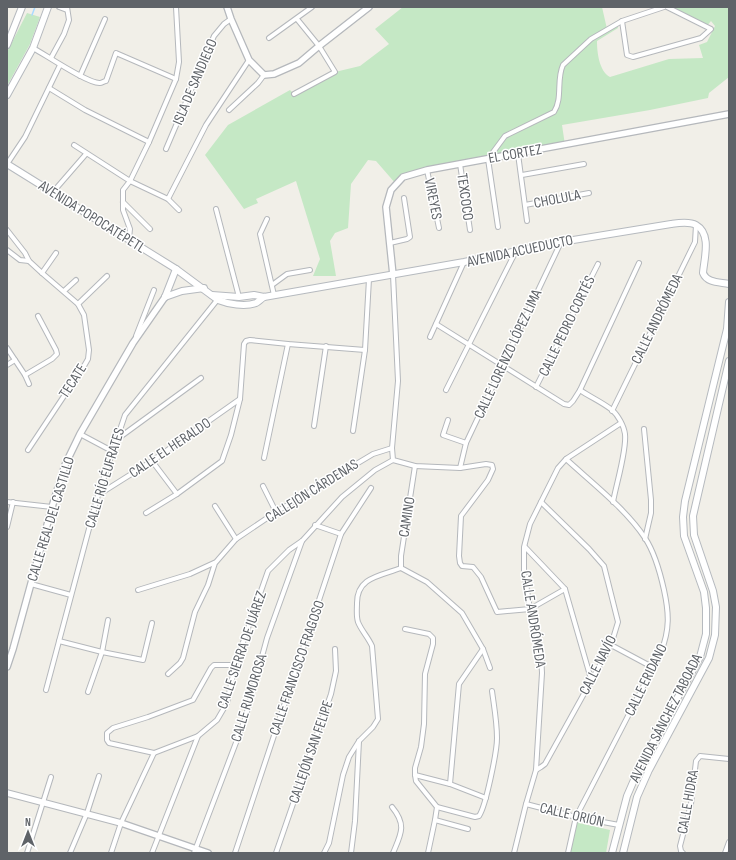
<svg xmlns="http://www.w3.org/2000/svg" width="736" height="860" font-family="'Sofia Sans Condensed',sans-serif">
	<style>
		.green { fill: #c5e8c5 }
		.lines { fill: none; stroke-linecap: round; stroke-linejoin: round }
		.stream { stroke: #aadaff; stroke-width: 1.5 }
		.minor-casing { stroke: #b5b8bc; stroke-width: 6 }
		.tertiary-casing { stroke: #b5b8bc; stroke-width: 8 }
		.secondary-casing { stroke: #b6babf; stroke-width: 8 }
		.minor { stroke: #fff; stroke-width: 4 }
		.tertiary { stroke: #fff; stroke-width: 5.5 }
		.secondary { stroke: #fff; stroke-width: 6 }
		.labels { text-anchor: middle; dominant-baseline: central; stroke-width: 3; stroke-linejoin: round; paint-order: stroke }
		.street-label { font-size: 15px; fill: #5f6368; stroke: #fff }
	</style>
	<rect width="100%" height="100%" fill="#f1efe8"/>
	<g class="green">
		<path d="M403,7H602L607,29L617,24L618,28L597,41C597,52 599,71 610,77L669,59L703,58L699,45L707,42L715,26L711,21L706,27L667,7H729V77L709,93L708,98L650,110L562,125L565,145L403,177L396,184L376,161L368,160L351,184L348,228L335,233L330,241L336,276H313L320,259L296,181L256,199L258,203L244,209L205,155L228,125L290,90L294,94L335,72L360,66L389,44L375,29Z"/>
		<path d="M27,13L40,17L30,44L7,86V52Z"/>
		<path d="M577,821L579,823L610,830L606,853H570Z"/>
	</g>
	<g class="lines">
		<path class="stream" d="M32,15L35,7"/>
		<defs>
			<g id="minor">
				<path d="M59,7L67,10"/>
				<path d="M622,21L627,55L633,57L701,38L711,29L667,7"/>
				<path d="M269,38L312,7"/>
				<path d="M33,48C46,55 88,84 100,83C102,83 104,81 106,81L116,53L176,79"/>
				<path d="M51,58L64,34L69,20L67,7"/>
				<path d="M80,76L105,19"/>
				<path d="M49,88L85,110L149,142"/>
				<path d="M294,94L335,72L319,46L297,19"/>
				<path d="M229,110L258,83L264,75"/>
				<path d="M74,145L130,181L168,199L179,210"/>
				<path d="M166,149L214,36L224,24L231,19"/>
				<path d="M518,154L527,221"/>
				<path d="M7,164L25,137L60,65"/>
				<path d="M460,164L470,230"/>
				<path d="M427,170L439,228"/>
				<path d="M522,175L584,164"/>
				<path d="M53,192L86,154"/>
				<path d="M168,199L206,125L249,60"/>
				<path d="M123,202L150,229"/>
				<path d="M525,205L589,193"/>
				<path d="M216,209L239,297"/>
				<path d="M267,219L260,234L274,295"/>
				<path d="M498,227L488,159L505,136L554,112C563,98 556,80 563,65L591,39L622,21L664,7"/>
				<path d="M7,230L25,253L29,261"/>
				<path d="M129,239L130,229L123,210V190L130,181L149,142L176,79L179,62L176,7"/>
				<path d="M390,243L407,239L410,237L404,198"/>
				<path d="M7,250L20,260L29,261L42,273L78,304L84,315L89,350L88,359L84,366L28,450"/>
				<path d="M42,273L56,253"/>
				<path d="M393,275L398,381L392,448L393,460L415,466L460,468L486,464L492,465L493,469L488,480L461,516L459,556L460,563L462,566L473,567L481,577L497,612L530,609L565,589"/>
				<path d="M272,285L287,274L310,270"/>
				<path d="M64,291L76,280"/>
				<path d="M78,304L107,276"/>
				<path d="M436,324L564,404L569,405L573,401L580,390L639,263"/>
				<path d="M136,336L154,290"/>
				<path d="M430,337L464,262"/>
				<path d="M7,348L25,375L29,384"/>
				<path d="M7,365L15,360"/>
				<path d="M25,375L52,359L57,354L56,350L38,316"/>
				<path d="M536,387L598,264"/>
				<path d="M446,390L516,251"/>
				<path d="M580,390C590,397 602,402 612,410C618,415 624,426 625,434C627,450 616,485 613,502"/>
				<path d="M612,411L695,242L696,225"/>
				<path d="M448,420L443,435L466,443"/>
				<path d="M314,426L326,346"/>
				<path d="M644,429L651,500V513L645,539"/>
				<path d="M353,431L365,350L369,279"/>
				<path d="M80,434L112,451"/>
				<path d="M116,440L201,378"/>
				<path d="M264,458L288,344"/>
				<path d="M566,459C591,482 626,509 645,538C655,553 660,572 664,590C669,613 670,629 661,652L576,817L568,853"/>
				<path d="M152,461L177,494"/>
				<path d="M460,468L466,443L561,242"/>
				<path d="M263,486L276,512"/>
				<path d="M98,495L152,461L240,399"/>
				<path d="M7,502L52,507"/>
				<path d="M215,506L236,539"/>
				<path d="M146,513L177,494L222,461L231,435L240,399L244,344L246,341L250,340L288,344L365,350"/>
				<path d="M315,525L341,534"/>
				<path d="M7,527L13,502"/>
				<path d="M525,547L565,589L591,679"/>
				<path d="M401,568L427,582L462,613L483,649L490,668"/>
				<path d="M401,568V556L415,466"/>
				<path d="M31,584L71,595"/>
				<path d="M138,590L190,574L216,562L236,539L276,512L373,454L392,448"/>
				<path d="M405,629L429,634L433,638V644L425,674L424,724L421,747L415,768V775L416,781L437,807L435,820L428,853"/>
				<path d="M59,641L102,652L143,660L152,623"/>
				<path d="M611,645L654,668"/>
				<path d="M168,674L180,663L183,658L195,612L208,585L215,563"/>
				<path d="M46,690L98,495L125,415L218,299"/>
				<path d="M88,692L102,652L108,620"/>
				<path d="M198,736L154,753L109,743L107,740V733L113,728L148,717L193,700L211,668L214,665H235"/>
				<path d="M536,770L541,767L545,764L611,645L618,622L604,566L589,549L541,502"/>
				<path d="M415,775L450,784L486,798"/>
				<path d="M450,784L459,684L483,649"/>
				<path d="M526,804L576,817L619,825"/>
				<path d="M392,807C407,825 401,834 393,853"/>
				<path d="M437,807L475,817L479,816C486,806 497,751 497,738C497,722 494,706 492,691"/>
				<path d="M435,820L468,829"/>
				<path d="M27,853L51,777"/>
				<path d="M70,853L87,813L99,776"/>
				<path d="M111,853L121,823L154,753"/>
				<path d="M152,853L198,736L217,720L227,703L235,665L268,571L289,550L302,541L342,497L375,470L393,460"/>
				<path d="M194,853L245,719L267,638L302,541"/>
				<path d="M235,853L341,534L371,488"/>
				<path d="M276,853L331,694L336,671L335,649"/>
				<path d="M324,853L329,843L343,775L349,757L359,741L373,727L378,719L372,646C368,637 361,630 358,622C356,616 357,609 357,603C357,577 380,576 401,568"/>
				<path d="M351,853L355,821L359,741"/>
				<path d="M514,853L526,804L536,770L542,673L541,654L530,609L524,571V547L530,524L558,468L566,459L621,423"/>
				<path d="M683,853L681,851L680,846L691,804L696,761L700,756L729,759"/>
				<path d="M725,853L729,842"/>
			</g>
			<g id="tertiary">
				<path d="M227,7L231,19L249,60L264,75L274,74L299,63L319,46L369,7"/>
				<path d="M393,275L386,207L391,190L403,177L427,170L729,114"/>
				<path d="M7,667L13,649L52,507L65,465L80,434L133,343L165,297"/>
				<path d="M7,793L121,823L208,853"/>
			</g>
			<g id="secondary">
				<path d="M7,45L22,7"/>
				<path d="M7,95L33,48L48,7"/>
				<path d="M7,164L176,269L218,300C228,304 245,307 256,303C258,302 261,299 264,297"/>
				<path d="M212,295L239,297L254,295L264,297L464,262L561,242L671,224C678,223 689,221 696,225C712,234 704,259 703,273C707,283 719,282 729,284"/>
				<path d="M165,297L182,291L204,288"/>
				<path d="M165,297L176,269"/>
				<path d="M612,853L627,796L640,766L700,657L706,634V608L704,592L684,536L683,517L685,501L727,329L729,302"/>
				<path d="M623,853L637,797L649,770L709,658L715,635L716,607L713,591L694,535L693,516L729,361"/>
			</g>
		</defs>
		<use href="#minor" class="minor-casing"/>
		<use href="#tertiary" class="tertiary-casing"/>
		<use href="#secondary" class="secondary-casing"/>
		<use href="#minor" class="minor"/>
		<use href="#tertiary" class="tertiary"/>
		<use href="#secondary" class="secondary"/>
	</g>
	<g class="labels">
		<g class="street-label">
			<text transform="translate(195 82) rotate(-67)">ISLA DE SANDIEGO</text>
			<text transform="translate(515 154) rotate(-10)">EL CORTEZ</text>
			<text transform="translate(465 197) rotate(82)">TEXCOCO</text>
			<text transform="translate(433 199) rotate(79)">VIREYES</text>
			<text transform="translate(557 199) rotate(-11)">CHOLULA</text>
			<text transform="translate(92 217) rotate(32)">AVENIDA POPOCATÉPETL</text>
			<text transform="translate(520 251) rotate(-12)">AVENIDA ACUEDUCTO</text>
			<text transform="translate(657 319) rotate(-64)">CALLE ANDRÓMEDA</text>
			<text transform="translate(567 326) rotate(-64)">CALLE PEDRO CORTÉS</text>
			<text transform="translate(508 354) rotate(-65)">CALLE LORENZO LÓPEZ LIMA</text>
			<text transform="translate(73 381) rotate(-57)">TECATE</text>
			<text transform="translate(170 448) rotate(-34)">CALLE EL HERALDO</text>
			<text transform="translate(105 478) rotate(-73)">CALLE RÍO ÉUFRATES</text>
			<text transform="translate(312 491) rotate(-32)">CALLEJÓN CÁRDENAS</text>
			<text transform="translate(407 517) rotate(-81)">CAMINO</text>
			<text transform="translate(51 519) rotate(-73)">CALLE REAL DEL CASTILLO</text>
			<text transform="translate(533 619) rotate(81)">CALLE ANDRÓMEDA</text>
			<text transform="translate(242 650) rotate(-71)">CALLE SIERRA DE JUÁREZ</text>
			<text transform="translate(598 665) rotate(-63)">CALLE NAVÍO</text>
			<text transform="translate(297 668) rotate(-71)">CALLE FRANCISCO FRAGOSO</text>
			<text transform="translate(646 680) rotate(-64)">CALLE ERIDANO</text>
			<text transform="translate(249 698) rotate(-73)">CALLE RUMOROSA</text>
			<text transform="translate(666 718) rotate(-63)">AVENIDA SÁNCHEZ TABOADA</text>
			<text transform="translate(311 752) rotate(-71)">CALLEJÓN SAN FELIPE</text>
			<text transform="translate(688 802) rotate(-80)">CALLE HIDRA</text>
			<text transform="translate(572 815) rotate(13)">CALLE ORIÓN</text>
		</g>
	</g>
	<rect width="736" height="860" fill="none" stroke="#5f6368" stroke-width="16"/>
	<g transform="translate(28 832)" stroke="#ffffff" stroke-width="3" paint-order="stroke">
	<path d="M0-3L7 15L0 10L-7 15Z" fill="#5f6368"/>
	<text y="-6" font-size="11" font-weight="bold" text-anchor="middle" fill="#5f6368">N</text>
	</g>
</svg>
